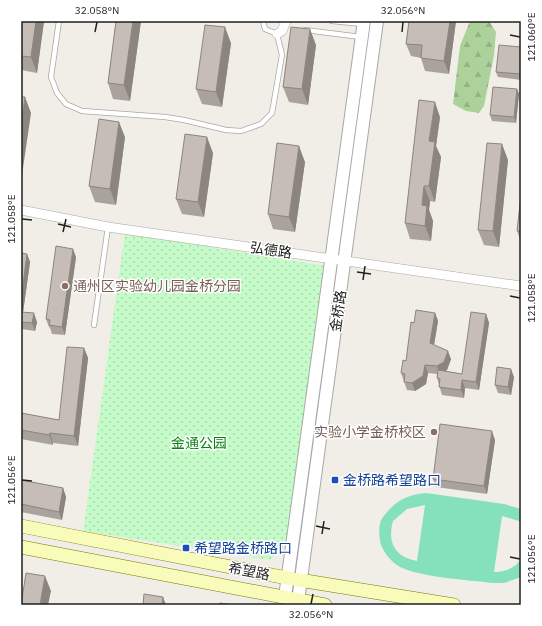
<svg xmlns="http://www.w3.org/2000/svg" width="542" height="626" font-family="'IBM Plex Sans','Noto Sans SC',sans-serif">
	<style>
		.forest { fill: url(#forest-firs) }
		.park { fill: url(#park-dots) }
		.pitch { fill: #84e1bc; fill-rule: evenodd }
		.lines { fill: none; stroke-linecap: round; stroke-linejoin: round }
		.service-casing { stroke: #a8a8a8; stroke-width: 6 }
		.minor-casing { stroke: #a8a8a8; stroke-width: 10 }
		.tertiary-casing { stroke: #a8a8a8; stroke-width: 14 }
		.secondary-casing { stroke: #727d02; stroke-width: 14 }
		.service { stroke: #fff; stroke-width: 4.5 }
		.minor { stroke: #fff; stroke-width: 9 }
		.tertiary { stroke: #fff; stroke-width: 12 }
		.secondary { stroke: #f9fbbb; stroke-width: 13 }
		.wall { fill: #aaa39d }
		.shaded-wall { fill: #8b847f }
		.building { fill: #c6bdb6; stroke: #8b847f }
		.ticks { fill: none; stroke: #212121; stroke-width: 1.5 }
		.education-dot { fill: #8d6e63; stroke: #fff; stroke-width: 1.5 }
		.transit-dot { fill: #1a4fb4; stroke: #fff; stroke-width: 1.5 }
		.labels { text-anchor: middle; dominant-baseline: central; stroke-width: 3; stroke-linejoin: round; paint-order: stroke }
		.street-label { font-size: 14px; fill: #212121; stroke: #fff }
		.education-label { font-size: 14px; fill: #785e54; stroke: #fff; text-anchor: start }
		.park-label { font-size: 14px; fill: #098411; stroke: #fff }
		.transit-label { font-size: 14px; fill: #164399; stroke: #fff; text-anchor: start }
		.neatline { fill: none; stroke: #212121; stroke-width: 1.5 }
		.ticks-label { font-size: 10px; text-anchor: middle; fill: #212121 }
	</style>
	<defs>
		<pattern id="forest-firs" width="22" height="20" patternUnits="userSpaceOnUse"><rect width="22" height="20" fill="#acd19b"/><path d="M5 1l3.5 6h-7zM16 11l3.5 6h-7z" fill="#94b385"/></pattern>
		<pattern id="park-dots" width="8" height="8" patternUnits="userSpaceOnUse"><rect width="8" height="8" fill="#c5fbc8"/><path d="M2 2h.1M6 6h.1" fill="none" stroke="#a9d7ac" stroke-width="1.8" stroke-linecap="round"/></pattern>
	</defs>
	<rect width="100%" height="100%" fill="#f1eee7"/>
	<path class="forest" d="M470,21H489L496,32L494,55L484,106L479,113L466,111L453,104L460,46Z"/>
	<path class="park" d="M125,233L326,266L289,541L270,560L83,531Z"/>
	<path class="pitch" d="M426,493L504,504L521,509V524L519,521L502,516L494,572C504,572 517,568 521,558V577L504,583H493C468,580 420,577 400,567C391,562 382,551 380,541C379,533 378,524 383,517C395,501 406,495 426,493ZM425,505L417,561C395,557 387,543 393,521L407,509Z"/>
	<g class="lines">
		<defs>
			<g id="service">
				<path d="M59,21L51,77L57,93L66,104L82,111L165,117L184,120L226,130L241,131L261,124L272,113L282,55L277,34L265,29L263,21"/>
				<path d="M332,21L363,24"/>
				<path d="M305,30L361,37"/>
				<path d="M94,325L108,227"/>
			</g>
			<g id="minor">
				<path d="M277,34L282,31L286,21"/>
				<path d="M21,210L108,227L521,286"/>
			</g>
			<g id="tertiary">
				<path d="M285,597L364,21"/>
				<path d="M298,601L377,21"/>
			</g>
			<g id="secondary">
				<path d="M21,526L287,578L454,605"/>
				<path d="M21,547L325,605"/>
			</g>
		</defs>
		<use href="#service" class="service-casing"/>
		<use href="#minor" class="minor-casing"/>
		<use href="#tertiary" class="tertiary-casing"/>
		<use href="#secondary" class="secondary-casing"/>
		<use href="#service" class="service"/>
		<use href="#minor" class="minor"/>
		<use href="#tertiary" class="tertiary"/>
		<use href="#secondary" class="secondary"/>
	</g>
	<g class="wall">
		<path d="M21,21H44L37,73L21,70Z"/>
		<path d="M116,21H141L130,101L113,99L108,83Z"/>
		<path d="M409,21H456L449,74L425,71L421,58L411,56L406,44Z"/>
		<path d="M231,43L222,107L202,104L196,89Z"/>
		<path d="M316,45L308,105L289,102L283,87Z"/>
		<path d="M521,47V80L498,77L496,72Z"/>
		<path d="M517,89L519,94L516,123L492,121L490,115Z"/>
		<path d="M440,117L436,146L441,157L435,202L430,201L429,210L433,221L431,241L410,239L405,223Z"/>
		<path d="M125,137L116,205L95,202L89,186Z"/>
		<path d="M213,153L204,217L182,214L176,199Z"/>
		<path d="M508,160L499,247L484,245L478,230Z"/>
		<path d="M305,162L295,232L273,229L268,214Z"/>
		<path d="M521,196V242L517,231Z"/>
		<path d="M21,253L27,254L30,262L23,312L37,322L35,331L21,329Z"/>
		<path d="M76,257L65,335L52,334L50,328L49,327L46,319Z"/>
		<path d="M435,313L438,321L434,345L451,359L447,370L445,371L462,374L486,314L489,323L479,390L465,388L464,398L442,395L437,378V374L428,373L426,384L415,391L407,390L401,373L406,361L414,323Z"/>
		<path d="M84,348L88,358L78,446L53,443V445L21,439V413L59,420Z"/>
		<path d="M514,377L511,395L498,393L495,385Z"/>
		<path d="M495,440L487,494L436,487L433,479Z"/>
		<path d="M21,480L63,488L66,497L62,520L21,512Z"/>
	</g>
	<g class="shaded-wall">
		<path d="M36,21H44L37,73L31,57Z"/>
		<path d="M133,21H141L130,101L124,85Z"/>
		<path d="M450,21H456L449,74L444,61Z"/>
		<path d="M225,27L231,43L222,107L216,92Z"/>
		<path d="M310,29L316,45L308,105L302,89Z"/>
		<path d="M517,89L519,94L516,123L514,117Z"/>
		<path d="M25,97L31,113L21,182V126Z"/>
		<path d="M435,102L440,117L436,146L441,157L435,202L429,186V141Z"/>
		<path d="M119,122L125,137L116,205L110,189Z"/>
		<path d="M207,137L213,153L204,217L198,202Z"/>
		<path d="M502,144L508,160L499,247L493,231Z"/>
		<path d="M299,146L305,162L295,232L289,217Z"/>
		<path d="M424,186L430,201L429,210L433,221L431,241L425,226L422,205Z"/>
		<path d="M73,249L76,257L65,335L62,327Z"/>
		<path d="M27,254L30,262L22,320L21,316V300Z"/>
		<path d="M34,313L37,322L35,331L32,323Z"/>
		<path d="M435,313L438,321L433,351L430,343Z"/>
		<path d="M486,314L489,323L479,390L476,382Z"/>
		<path d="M84,348L88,358L78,446L74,436Z"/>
		<path d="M448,351L451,359L447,370L440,375L437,366Z"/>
		<path d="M425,365L428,373L426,384L415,391L412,383Z"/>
		<path d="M511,369L514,377L511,395L508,387Z"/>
		<path d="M462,380L465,388L464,398L461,390Z"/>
		<path d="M492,431L495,440L487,494L484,486Z"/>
		<path d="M50,433L53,443V445L49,435Z"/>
		<path d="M63,488L66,497L62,520L59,512Z"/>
		<path d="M45,576L51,591L48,605H40Z"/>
		<path d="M163,597L166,605H162Z"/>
	</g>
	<g class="building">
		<path d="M21,21H36L31,57L21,56Z"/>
		<path d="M116,21H133L124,85L108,83Z"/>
		<path d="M409,21H450L444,61L421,58L422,45L406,44Z"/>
		<path d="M205,25L225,27L216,92L196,89Z"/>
		<path d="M291,27L310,29L302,89L283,87Z"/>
		<path d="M499,45L521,47V65L520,74L496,72Z"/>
		<path d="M493,87L517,89L514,117L490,115Z"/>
		<path d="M21,97H25L21,126Z"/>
		<path d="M419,100L435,102L429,141L435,142L429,186H424L422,205L427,206L425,226L405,223Z"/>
		<path d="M99,119L119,122L110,189L89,186Z"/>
		<path d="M185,134L207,137L198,202L176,199Z"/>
		<path d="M277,143L299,146L289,217L268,214Z"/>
		<path d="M487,143L502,144L493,231L478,230Z"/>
		<path d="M521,196V231H517Z"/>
		<path d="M56,246L73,249L62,327L49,325L50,320L46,319Z"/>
		<path d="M21,253L27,254L21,300Z"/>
		<path d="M416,310L435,313L430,343L448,351L444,362L437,366L425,365L423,376L412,383L404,382L405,374L401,373L403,360L406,361L411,322L414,323Z"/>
		<path d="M21,312L34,313L32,323L21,322Z"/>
		<path d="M471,312L486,314L476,382L462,380L461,390L439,387L440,379L437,378L438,370L462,374Z"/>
		<path d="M67,347L84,348L74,436L50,433L49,435L21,430V413L59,420Z"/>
		<path d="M497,367L511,369L508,387L495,385Z"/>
		<path d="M440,424L492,431L484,486L433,479Z"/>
		<path d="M21,480L63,488L59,512L21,504Z"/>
		<path d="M26,573L45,576L40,605H21Z"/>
		<path d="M144,594L163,597L162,605H143Z"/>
		<path d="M220,603L234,605H219Z"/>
	</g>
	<path class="ticks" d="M95,32L97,22M402,32L403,22M510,35L520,37M22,219L32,220M58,224L71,227M63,232L66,219M357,272L371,274M363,280L365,266M510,296L520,298M22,480L32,481M316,526L330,529M322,534L324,521M510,557L520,559M311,604L313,594"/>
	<g class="education-dot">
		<circle cx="65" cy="286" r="4"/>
		<circle cx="434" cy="432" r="4"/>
	</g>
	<g class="transit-dot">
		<rect x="331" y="476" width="8" height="8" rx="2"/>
		<rect x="182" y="544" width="8" height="8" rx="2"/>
	</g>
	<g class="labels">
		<g class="street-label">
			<text transform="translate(271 250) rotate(8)">弘德路</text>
			<text transform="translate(338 311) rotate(-82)">金桥路</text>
			<text transform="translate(249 571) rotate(11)">希望路</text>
		</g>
		<g class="education-label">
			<text x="73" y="286">通州区实验幼儿园金桥分园</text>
			<text x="426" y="432" text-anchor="end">实验小学金桥校区</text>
		</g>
		<g class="park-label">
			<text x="199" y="443">金通公园</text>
		</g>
		<g class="transit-label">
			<text x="343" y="480">金桥路希望路口</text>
			<text x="194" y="548">希望路金桥路口</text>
		</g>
	</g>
	<rect width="542" height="626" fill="none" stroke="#ffffff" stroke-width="44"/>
	<rect x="22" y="22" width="498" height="582" class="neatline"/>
	<g class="ticks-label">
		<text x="97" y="14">32.058°N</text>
		<text x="403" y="14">32.056°N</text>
		<text transform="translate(531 37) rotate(-90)" y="4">121.060°E</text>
		<text transform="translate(11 219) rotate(-90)" y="4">121.058°E</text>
		<text transform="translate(531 298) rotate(-90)" y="4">121.058°E</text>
		<text transform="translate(11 480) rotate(-90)" y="4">121.056°E</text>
		<text transform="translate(531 559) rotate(-90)" y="4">121.056°E</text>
		<text x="311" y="618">32.056°N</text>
	</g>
</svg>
